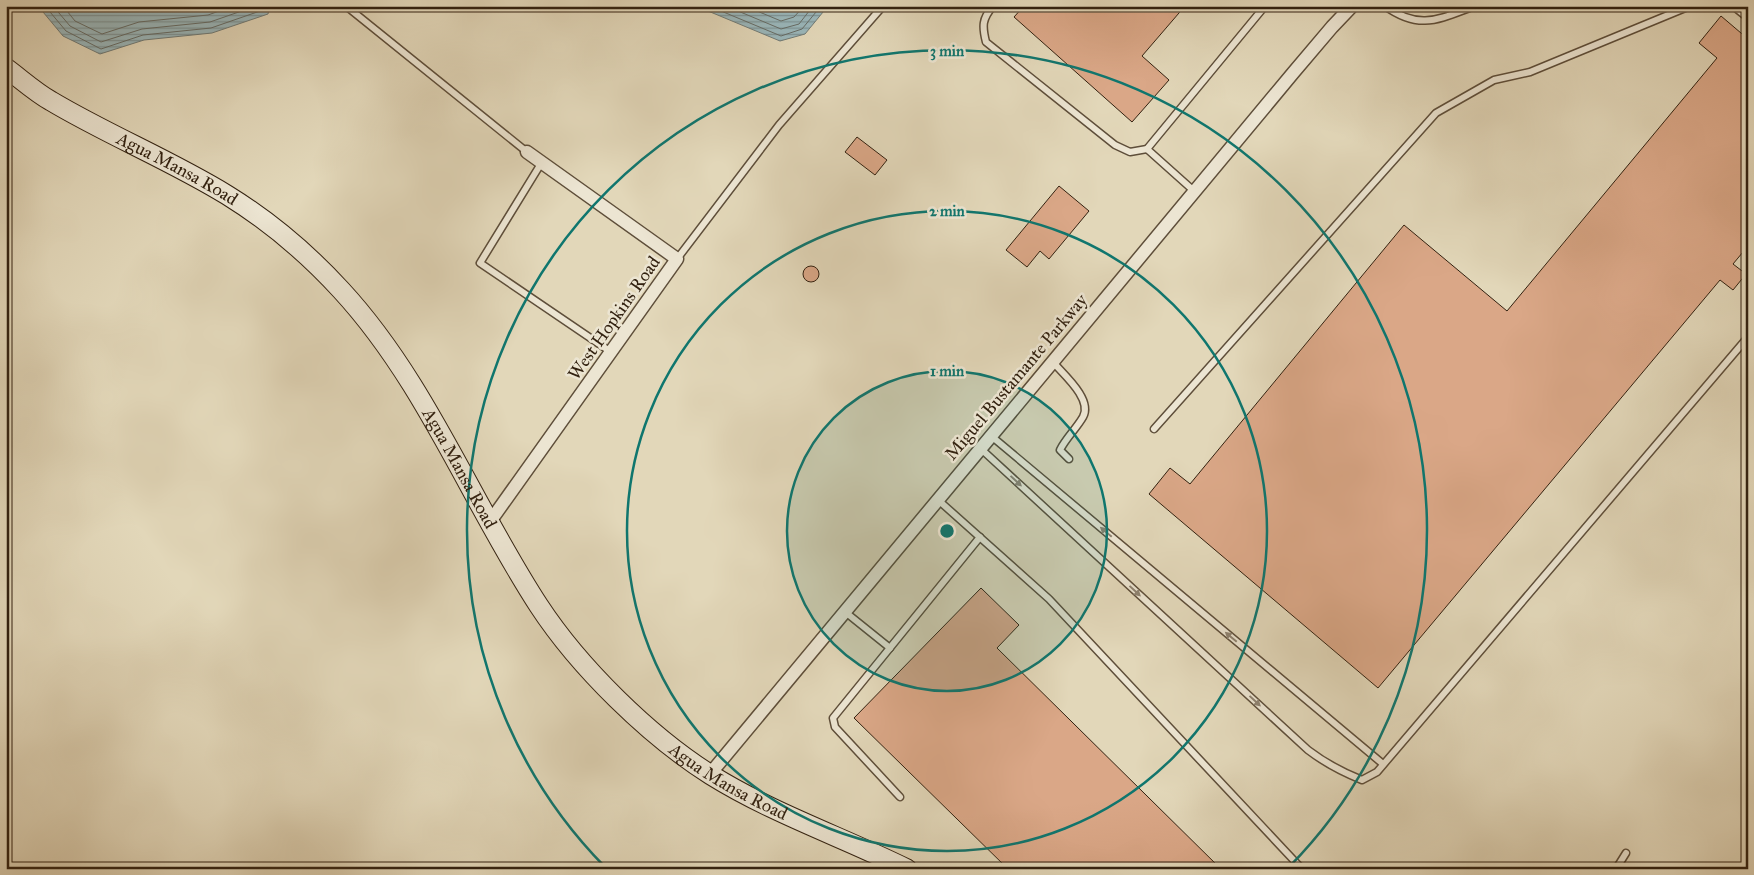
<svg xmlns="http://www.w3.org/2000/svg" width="1754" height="875" font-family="'IM FELL Great Primer',serif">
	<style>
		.water { fill: url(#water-rules); stroke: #707b77 }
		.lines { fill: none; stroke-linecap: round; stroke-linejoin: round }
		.shore { stroke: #666c66; stroke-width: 1 }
		.building { fill: #daa787; stroke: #322110 }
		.service-casing { stroke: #5e4e3a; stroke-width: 9 }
		.minor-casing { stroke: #5e4e3a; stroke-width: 15 }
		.secondary-casing { stroke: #322110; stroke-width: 21 }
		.service { stroke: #ece5d2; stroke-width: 6 }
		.minor { stroke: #ece5d2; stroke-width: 12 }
		.secondary { stroke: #ece5d2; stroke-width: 19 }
		.oneway { fill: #8f8371 }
		.ring { fill: none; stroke: #0f766e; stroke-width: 2.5 }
		.labels { text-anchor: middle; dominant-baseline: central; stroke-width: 5; stroke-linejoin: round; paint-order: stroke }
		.street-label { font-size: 18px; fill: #322110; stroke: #ece5d2 }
		.centre { fill: #0f766e; stroke: #ece5d2; stroke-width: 2.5 }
		.ring-label { font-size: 15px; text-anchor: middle; font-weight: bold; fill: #0f766e; stroke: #ece5d2; stroke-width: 5; stroke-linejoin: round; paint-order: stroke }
	</style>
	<defs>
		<pattern id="water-rules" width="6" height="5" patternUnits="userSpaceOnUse" patternTransform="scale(1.25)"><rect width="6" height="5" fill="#9ab7bb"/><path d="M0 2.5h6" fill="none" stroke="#7e9497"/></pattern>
	</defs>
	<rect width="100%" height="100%" fill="#e2d7b9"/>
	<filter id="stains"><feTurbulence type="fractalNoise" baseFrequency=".004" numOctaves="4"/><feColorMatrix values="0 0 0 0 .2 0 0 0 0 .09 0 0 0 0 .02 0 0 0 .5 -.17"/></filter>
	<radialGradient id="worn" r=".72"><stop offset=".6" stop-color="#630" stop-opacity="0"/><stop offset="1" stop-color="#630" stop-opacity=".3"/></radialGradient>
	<g class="water">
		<path d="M38,6H270L268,14L212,33L144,40L100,54L63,36Z"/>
		<path d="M696,6H828L805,34L780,41Z"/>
	</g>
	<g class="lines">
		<g class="shore">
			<path d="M45,6L66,31L101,49L143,35L211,28L263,10L265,6"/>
			<path d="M53,6L70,26L101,42L142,29L210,22L256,6"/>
			<path d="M63,6L75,21L102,34L139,22L208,15L233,6"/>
			<path d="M709,6L781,36L802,29L821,6"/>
			<path d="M726,6L781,29L799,24L813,6"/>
			<path d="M745,6L781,21L794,17L804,6"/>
		</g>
	</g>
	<g class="building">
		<path d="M1024,6H1185L1142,56L1169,80L1132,122L1014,17Z"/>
		<path d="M1721,16L1748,39V246L1733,264L1746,274L1733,290L1720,280L1378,688L1149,494L1170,468L1190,484L1404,225L1507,311L1717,58L1699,43Z"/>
		<path d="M857,137L887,160L875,175L845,152Z"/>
		<path d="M1059,186L1089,211L1049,259L1040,251L1027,267L1006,250Z"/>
		<circle cx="811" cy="274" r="8"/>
		<path d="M981,588L1019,625L997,648L1221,869H1008L854,718Z"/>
	</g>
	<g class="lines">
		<defs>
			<g id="service">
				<path d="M346,6L527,152"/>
				<path d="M993,6C982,19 982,26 986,42L1115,145L1130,152L1147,149"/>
				<path d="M1385,6C1420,31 1439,19 1475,6"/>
				<path d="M1733,6L1748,18"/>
				<path d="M542,162L480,263L611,352"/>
				<path d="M1194,191L1147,149L1265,6"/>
				<path d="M677,259L779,125L883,6"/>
				<path d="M1052,361C1063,374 1093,399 1083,417C1076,429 1066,438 1060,450L1069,459"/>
				<path d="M1154,429L1436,113L1494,80L1530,72L1690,6"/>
				<path d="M990,435L1383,764"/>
				<path d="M980,448L1308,750C1325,763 1342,772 1362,780L1377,772L1748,337"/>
				<path d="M937,499L1049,599L1302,869"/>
				<path d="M844,611L890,648"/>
				<path d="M900,797L835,727L833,718L980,537"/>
				<path d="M1616,869L1626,853"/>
			</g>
			<g id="minor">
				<path d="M489,523L677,259L527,152"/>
				<path d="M710,774L1293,73L1332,27L1352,6"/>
			</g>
			<g id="secondary">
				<path id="s1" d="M6,68C21,79 35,92 51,101C108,135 170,160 227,195C269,221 308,254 341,290C426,382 471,502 539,606C579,667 649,736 711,775C772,813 842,837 907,869"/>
			</g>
		</defs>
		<use href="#service" class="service-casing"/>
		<use href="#minor" class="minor-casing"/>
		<use href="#secondary" class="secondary-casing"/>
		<use href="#service" class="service"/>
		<use href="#minor" class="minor"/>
		<use href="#secondary" class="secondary"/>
	</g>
	<defs><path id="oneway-solid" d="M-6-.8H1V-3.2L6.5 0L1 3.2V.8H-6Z" transform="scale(1.25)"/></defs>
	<g class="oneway">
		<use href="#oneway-solid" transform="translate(1016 481) rotate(43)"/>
		<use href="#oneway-solid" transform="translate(1106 532) rotate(-140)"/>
		<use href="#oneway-solid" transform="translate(1135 591) rotate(43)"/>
		<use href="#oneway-solid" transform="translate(1231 637) rotate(-140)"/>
		<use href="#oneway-solid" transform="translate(1255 701) rotate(43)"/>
	</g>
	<circle cx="947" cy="531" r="160" fill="#0f766e" fill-opacity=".12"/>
	<g class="ring">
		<circle cx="947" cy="531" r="160"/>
		<circle cx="947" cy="531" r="320"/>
		<path d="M605 867A480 480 0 1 1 1289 867"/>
	</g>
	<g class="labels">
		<g class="street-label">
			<text stroke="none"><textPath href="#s1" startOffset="199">Agua Mansa Road</textPath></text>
			<text transform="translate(614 318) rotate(-55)">West Hopkins Road</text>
			<text transform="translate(1016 377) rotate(-50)">Miguel Bustamante Parkway</text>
			<text stroke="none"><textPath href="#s1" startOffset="619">Agua Mansa Road</textPath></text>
			<text stroke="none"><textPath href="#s1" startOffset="1039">Agua Mansa Road</textPath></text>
		</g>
	</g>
	<circle cx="947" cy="531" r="8" class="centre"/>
	<g class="ring-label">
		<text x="947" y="56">3 min</text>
		<text x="947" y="216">2 min</text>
		<text x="947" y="376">1 min</text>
	</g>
	<rect width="1754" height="875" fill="none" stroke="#e2d7b9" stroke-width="25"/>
	<rect x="8" y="8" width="1739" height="860" fill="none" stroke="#322110" stroke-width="2.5"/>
	<rect x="12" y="12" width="1729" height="850" fill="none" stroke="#322110"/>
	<rect width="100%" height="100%" filter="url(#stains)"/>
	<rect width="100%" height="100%" fill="url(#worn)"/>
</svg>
